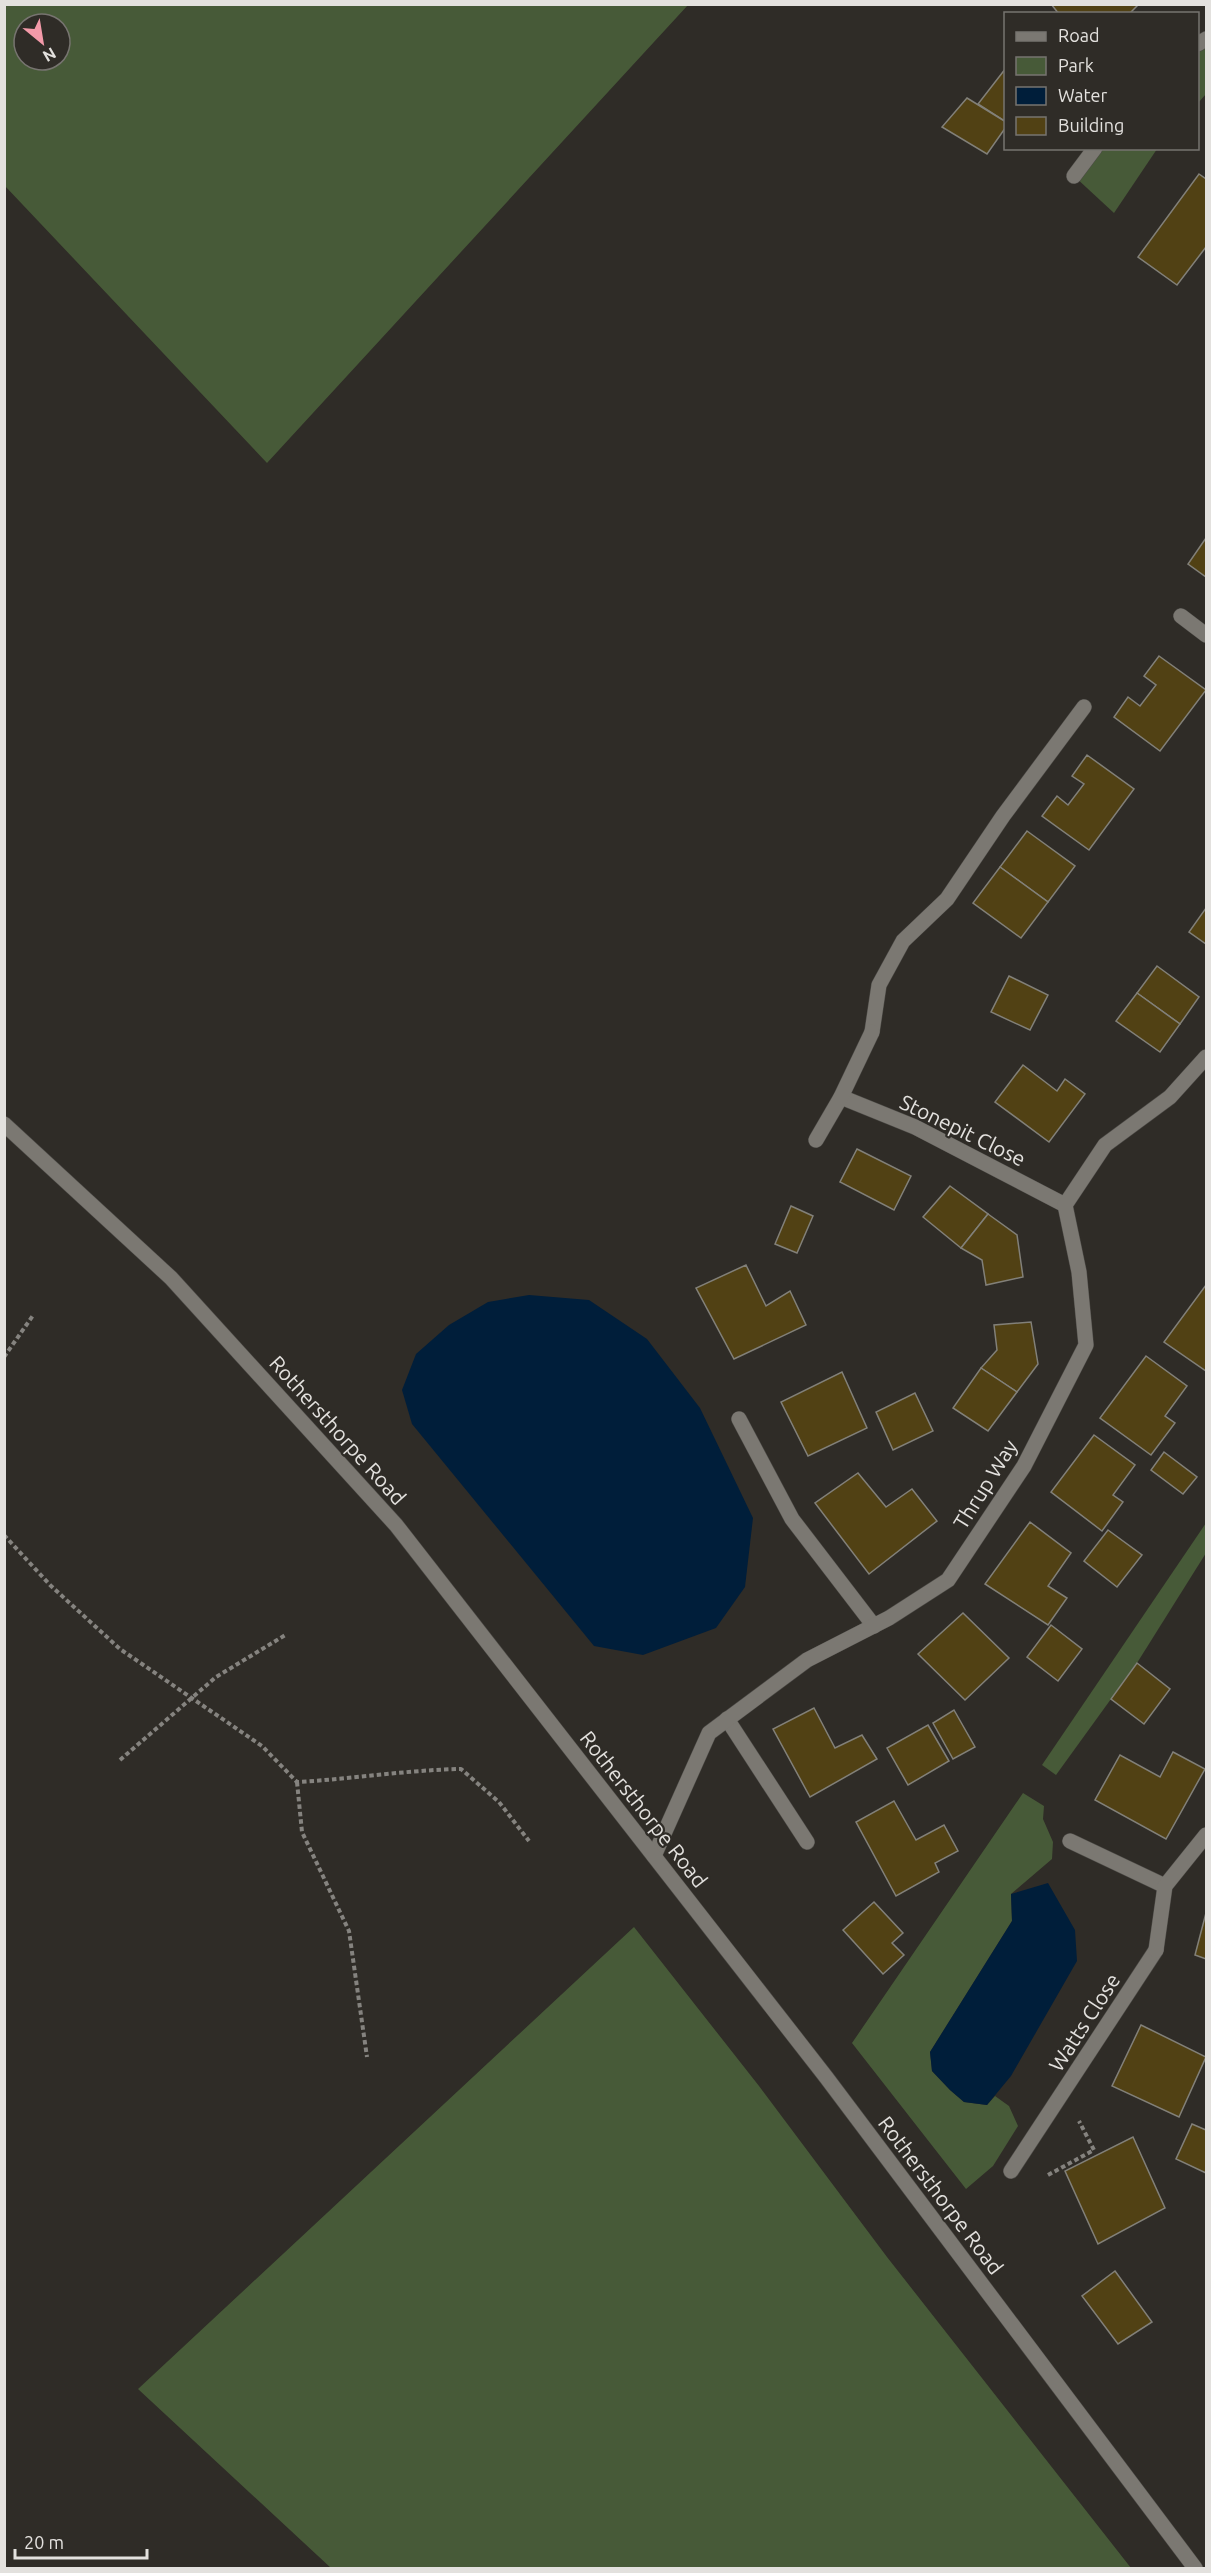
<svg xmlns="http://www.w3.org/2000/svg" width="1211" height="2573" font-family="Ubuntu,sans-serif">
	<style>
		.green { fill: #475a38; fill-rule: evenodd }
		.water { fill: #001e3a }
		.building { fill: #514114; stroke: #828079; stroke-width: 1.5 }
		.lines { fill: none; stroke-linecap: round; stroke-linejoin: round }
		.service-casing { stroke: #4c4a46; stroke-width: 16 }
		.minor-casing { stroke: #4c4a46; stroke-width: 16 }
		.tertiary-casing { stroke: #4c4a46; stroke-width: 16 }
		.path { stroke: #85837f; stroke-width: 4; stroke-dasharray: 4.5 3; stroke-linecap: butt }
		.service { stroke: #7b7872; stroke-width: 15 }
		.minor { stroke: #7b7872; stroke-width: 15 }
		.tertiary { stroke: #7b7872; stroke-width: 15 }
		.labels { text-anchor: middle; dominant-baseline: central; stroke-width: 4.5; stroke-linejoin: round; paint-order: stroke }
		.street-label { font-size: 21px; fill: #e3e1de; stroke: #2f2c27 }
	</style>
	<rect width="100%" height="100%" fill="#2f2c27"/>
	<g class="green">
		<path d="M5,4H688V5L267,463L5,186ZM24,24H60V60H24Z"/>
		<path d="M1206,39V94L1198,103V44Z"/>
		<path d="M1095,149H1157L1114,213L1074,176Z"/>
		<path d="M1206,1523V1553L1137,1663L1056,1775L1042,1765Z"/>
		<path d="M1023,1793L1044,1806L1043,1819L1053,1842L1052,1859L1011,1894L1012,1921L930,2052L932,2071L950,2090L964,2102L987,2105L995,2096L1009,2106L1018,2126L993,2166L966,2189L852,2043Z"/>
		<path d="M634,1927L759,2086L887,2257L1131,2568H331L138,2389Z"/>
	</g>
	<g class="water">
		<path d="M529,1295L589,1300L647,1339L700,1408L753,1518L745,1587L716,1628L643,1655L594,1646L412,1424L402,1390L416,1354L449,1325L488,1302Z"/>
		<path d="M1048,1883L1075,1930L1077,1961L1011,2076L987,2105L964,2102L950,2090L932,2071L930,2052L1012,1921L1011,1894Z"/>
	</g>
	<g class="building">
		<path d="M1051,4H1139L1129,14H1059Z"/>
		<path d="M1006,68V122L978,104Z"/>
		<path d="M967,98L1006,122V127L987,154L942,127Z"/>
		<path d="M1199,174L1206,179V247L1177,285L1138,257Z"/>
		<path d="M1206,538V577L1188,564Z"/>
		<path d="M1159,656L1206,690L1160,751L1114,717L1128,697L1140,706L1156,685L1144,676Z"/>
		<path d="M1087,755L1134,789L1089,850L1042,816L1057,796L1068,805L1084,784L1072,776Z"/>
		<path d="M1027,831L1075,866L1048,902L1000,867Z"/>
		<path d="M1000,867L1048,902L1021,938L973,903Z"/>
		<path d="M1206,908V944L1189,932Z"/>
		<path d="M1157,966L1199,997L1180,1024L1137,993Z"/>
		<path d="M1009,976L1048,995L1030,1030L991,1012Z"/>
		<path d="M1137,993L1180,1024L1160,1052L1116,1021Z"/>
		<path d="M1023,1065L1057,1091L1065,1079L1085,1094L1049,1142L995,1102Z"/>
		<path d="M857,1149L911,1176L894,1210L840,1182Z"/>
		<path d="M950,1186L988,1214L961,1248L923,1217Z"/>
		<path d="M791,1206L813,1216L797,1253L775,1244Z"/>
		<path d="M988,1214L1017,1235L1023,1277L986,1285L982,1260L961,1248Z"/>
		<path d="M746,1265L766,1306L790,1291L806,1325L734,1359L696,1288Z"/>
		<path d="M1206,1285V1371L1164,1342Z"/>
		<path d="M1031,1322L1038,1364L1017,1392L981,1368L997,1350L994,1325Z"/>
		<path d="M1146,1356L1187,1386L1165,1416L1175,1423L1151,1455L1100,1418Z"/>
		<path d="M981,1368L1017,1392L988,1431L953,1408Z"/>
		<path d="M842,1372L867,1428L808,1456L781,1402Z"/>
		<path d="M915,1393L933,1431L893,1450L876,1412Z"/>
		<path d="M1094,1435L1135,1465L1113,1495L1123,1502L1102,1531L1051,1492Z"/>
		<path d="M1164,1452L1197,1477L1183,1494L1151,1470Z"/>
		<path d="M858,1473L886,1507L912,1489L937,1521L869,1574L815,1503Z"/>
		<path d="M1030,1522L1071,1553L1048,1586L1067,1598L1048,1625L985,1584Z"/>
		<path d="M1108,1530L1142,1555L1117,1587L1084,1561Z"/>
		<path d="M963,1613L1009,1658L965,1700L918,1654Z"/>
		<path d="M1051,1625L1082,1649L1058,1681L1027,1657Z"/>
		<path d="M1137,1663L1170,1689L1144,1724L1111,1699Z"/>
		<path d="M814,1708L835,1748L862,1735L877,1759L810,1797L773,1729Z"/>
		<path d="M954,1710L975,1747L953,1759L933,1723Z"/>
		<path d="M928,1725L949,1761L908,1785L887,1748Z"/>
		<path d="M1173,1752L1205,1769L1166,1839L1095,1800L1120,1755L1160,1777Z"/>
		<path d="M894,1801L916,1840L944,1825L958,1851L935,1863L939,1872L896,1896L856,1822Z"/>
		<path d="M874,1902L903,1933L892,1943L904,1955L883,1974L843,1930Z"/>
		<path d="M1206,1913V1959L1195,1955Z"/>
		<path d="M1141,2025L1206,2057L1179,2117L1112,2086Z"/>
		<path d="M1192,2124L1206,2130V2173L1176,2159Z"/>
		<path d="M1133,2137L1165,2208L1098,2244L1065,2171Z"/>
		<path d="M1115,2271L1152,2322L1118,2344L1082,2296Z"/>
	</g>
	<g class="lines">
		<defs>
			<g id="service">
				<path d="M1181,616L1206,635"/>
				<path d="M872,1032L879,985L903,941L947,899L1003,816L1084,707"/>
				<path d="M739,1419L792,1519L874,1626"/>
				<path d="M727,1719L807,1842"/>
				<path d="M1011,2171L1156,1950"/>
			</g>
			<g id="minor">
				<path d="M1198,44L1206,39"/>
				<path d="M1074,176L1095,148"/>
				<path d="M841,1097L915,1127L1065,1205"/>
				<path d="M816,1140L841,1097L872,1032"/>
				<path d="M1070,1841L1165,1886"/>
				<path d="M654,1856L709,1733L807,1660L889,1618L948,1580L1024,1466L1086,1345L1079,1272L1065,1205L1105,1145L1170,1097L1206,1057"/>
				<path d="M1156,1950L1165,1886L1206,1835"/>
			</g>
			<path id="tertiary" d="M4,1124L171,1278L396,1525L826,2077L1195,2568"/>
		</defs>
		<use href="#service" class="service-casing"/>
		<use href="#minor" class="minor-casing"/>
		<use href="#tertiary" class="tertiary-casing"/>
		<g class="path">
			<path d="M4,1357L34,1314"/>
			<path d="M4,1535L50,1585L120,1649L262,1746L297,1782C352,1779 406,1770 461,1769L499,1802L529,1841"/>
			<path d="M120,1760L216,1677L287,1634"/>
			<path d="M297,1782L302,1832L349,1931L367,2057"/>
			<path d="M1048,2175L1094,2150L1079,2121"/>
		</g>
		<use href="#service" class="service"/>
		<use href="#minor" class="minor"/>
		<use href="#tertiary" class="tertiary"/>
	</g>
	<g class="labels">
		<g class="street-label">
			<text transform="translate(963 1130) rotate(26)">Stonepit Close</text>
			<text transform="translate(338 1430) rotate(48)">Rothersthorpe Road</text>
			<text transform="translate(985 1484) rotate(-58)">Thrup Way</text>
			<text transform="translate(644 1809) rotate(52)">Rothersthorpe Road</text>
			<text transform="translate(1084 2022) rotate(-57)">Watts Close</text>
			<text transform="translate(941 2195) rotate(53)">Rothersthorpe Road</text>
		</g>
	</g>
	<rect width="1211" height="2573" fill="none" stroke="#e3e1de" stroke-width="12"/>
	<rect x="1004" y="12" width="195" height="138" fill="#2f2c27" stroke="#777470" stroke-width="1.5"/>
	<rect x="1016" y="32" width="30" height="9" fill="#7b7872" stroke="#777470" stroke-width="1.5"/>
	<text x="1058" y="42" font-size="18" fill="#e3e1de">Road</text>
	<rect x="1016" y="57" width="30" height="18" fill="#475a38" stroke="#777470" stroke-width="1.5"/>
	<text x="1058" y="72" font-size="18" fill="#e3e1de">Park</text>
	<rect x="1016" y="87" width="30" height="18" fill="#001e3a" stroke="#777470" stroke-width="1.5"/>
	<text x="1058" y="102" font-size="18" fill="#e3e1de">Water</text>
	<rect x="1016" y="117" width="30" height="18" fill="#514114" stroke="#777470" stroke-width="1.5"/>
	<text x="1058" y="132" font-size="18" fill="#e3e1de">Building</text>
	<g transform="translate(42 42) rotate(150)"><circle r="28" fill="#2f2c27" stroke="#777470" stroke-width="1.5"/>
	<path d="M0-4.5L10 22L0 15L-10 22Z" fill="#f39aa9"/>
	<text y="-9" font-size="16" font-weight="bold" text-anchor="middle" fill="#e3e1de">N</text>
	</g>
	<path d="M15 2549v9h132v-9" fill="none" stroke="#e3e1de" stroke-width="3"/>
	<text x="24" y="2549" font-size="18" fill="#e3e1de" stroke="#2f2c27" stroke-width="4.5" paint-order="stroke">20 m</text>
</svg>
